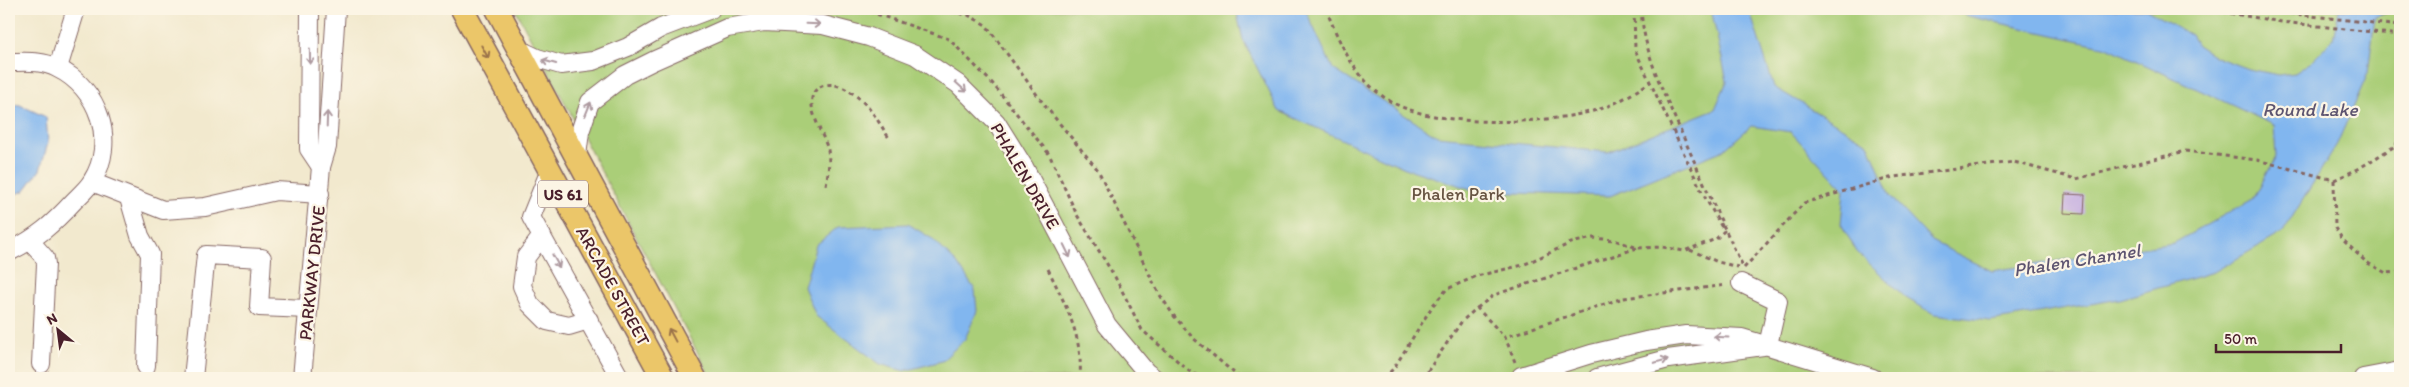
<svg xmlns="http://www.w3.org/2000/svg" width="2409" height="387" font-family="Itim,sans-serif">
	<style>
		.green { fill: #aace78; stroke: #7a7652 }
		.water { fill: #81b6ef; stroke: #666a8d }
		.building { fill: #bca3df }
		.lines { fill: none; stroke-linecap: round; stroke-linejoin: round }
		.minor-casing { stroke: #856664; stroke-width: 20 }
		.major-casing { stroke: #856664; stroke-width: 25 }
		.path { stroke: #856664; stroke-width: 3; stroke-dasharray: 4 4; stroke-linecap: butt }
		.minor { stroke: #fff; stroke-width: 18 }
		.major { stroke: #ebc669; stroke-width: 22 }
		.oneway { stroke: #ae9aa0 }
		.oneway2 { stroke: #9a724a }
		.labels { text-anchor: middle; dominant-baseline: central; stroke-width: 4.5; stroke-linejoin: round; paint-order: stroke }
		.shield { fill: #fcf5e5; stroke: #7f5f63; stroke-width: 1 }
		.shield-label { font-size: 16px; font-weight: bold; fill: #4a1f2b }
		.street-label { font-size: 18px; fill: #4a1f2b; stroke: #fcf5e5 }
		.park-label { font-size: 18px; fill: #675442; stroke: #fcf5e5 }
		.water-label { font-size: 19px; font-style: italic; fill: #5d5470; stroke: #fcf5e5 }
	</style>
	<rect width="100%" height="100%" fill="#fcf5e5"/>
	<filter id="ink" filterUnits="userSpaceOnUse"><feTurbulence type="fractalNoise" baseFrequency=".02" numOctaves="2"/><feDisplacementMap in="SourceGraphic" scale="10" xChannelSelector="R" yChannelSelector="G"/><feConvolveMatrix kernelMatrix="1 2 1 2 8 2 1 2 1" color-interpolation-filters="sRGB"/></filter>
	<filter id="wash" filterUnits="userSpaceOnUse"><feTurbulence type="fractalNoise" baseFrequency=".0096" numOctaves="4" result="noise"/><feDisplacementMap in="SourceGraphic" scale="20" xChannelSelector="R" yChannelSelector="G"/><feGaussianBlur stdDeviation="1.12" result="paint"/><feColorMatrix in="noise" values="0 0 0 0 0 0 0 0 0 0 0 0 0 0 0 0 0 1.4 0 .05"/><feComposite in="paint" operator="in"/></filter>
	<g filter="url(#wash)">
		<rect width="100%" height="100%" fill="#f2e9ce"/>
		<path class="green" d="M515,9H2355L2375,17L2400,9V378H711Z"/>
		<g class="water">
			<path d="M1236,9H1305L1333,69L1437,136L1608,152L1715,109L1727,81L1711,9H1752L1750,12L1774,87L1868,143L1890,196L1933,242L1992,271L2174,243L2253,199L2276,157L2274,125L2107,47L1968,16L1955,9H2145L2191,35L2197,45L2216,57L2248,69L2279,75L2295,73L2307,65L2333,39L2339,9H2398L2375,17L2368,73L2337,144L2283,232L2214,272L2120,299L1990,321L1934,314L1906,298L1857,252L1841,224L1844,190L1791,132L1751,126L1724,150L1610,196L1480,192L1405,168L1279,111L1243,40Z"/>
			<path d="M9,104L20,105L46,117L48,143L40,170L24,191L9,196Z"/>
			<path d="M908,224L931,238L957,263L975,290L977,311L965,339L942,361L904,371L880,364L816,316L804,287L816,245L838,227Z"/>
		</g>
		<g id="blocks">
			<path class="building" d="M2065,194L2085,195L2084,214L2064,213Z"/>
		</g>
	</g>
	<g filter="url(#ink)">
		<use href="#blocks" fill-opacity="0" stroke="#856664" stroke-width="1"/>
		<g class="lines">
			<defs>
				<g id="minor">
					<path d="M310,9L309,149L321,167"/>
					<path d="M518,49L537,58L561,65L593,61L628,47L661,28L711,9"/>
					<path d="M9,62C25,62 42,60 57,68C99,88 117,142 92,181C88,188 80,195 74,201C52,225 38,237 9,252"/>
					<path d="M58,68L76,9"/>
					<path d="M577,156L580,132L590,102L625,75L653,61L727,28L764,22L823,25L869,37L915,55L958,84L996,122L1024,167L1107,325L1146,372L1154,378"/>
					<path d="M550,170L531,217L620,378"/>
					<path d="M92,182L163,210L205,207L276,191L320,194"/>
					<path d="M129,198L140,236L150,254L146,366"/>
					<path d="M542,236L526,257L522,286L530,304L547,321L569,326L589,320"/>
					<path d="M30,241L45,258L46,264L41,364"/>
					<path d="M1741,283L1778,301L1768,345"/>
					<path d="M193,378L206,255L262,258L259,307L308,309"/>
					<path d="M302,378L321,167L327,147L336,9"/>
					<path d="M1522,378L1521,376L1591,354L1646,341L1686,335L1742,338L1873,378"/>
					<path d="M1597,378L1668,359L1763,346"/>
					<path d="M2363,378L2400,371"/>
				</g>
				<g id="major">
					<path d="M462,9L663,378"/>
					<path d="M497,9L695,378"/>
				</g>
			</defs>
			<use href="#minor" class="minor-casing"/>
			<use href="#major" class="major-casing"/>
			<g class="path">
				<path d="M862,9L949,39L992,83L1049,154L1077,215L1115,277L1142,330L1189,371L1201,378"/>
				<path d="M936,9L968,15L986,25L1046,107L1098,170L1158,292L1174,316L1193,338L1240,378"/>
				<path d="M1326,9C1340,44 1356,81 1390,101C1437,129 1549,125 1600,109C1618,103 1634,93 1650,82"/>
				<path d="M1641,9C1644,57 1667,99 1686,143C1705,185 1723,227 1744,268"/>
				<path d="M2215,9L2222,12L2282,22L2400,35"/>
				<path d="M2250,9L2400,26"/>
				<path d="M2334,180L2335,228L2343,240L2366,262L2386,273L2400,272"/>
				<path d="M826,185C828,173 830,162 828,150C824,134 799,98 820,87C825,84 834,84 839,86C864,96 875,116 889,138"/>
				<path d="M1690,250L1718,262L1738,267"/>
				<path d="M1744,268L1804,203L1893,177L2014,162L2076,179L2185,151L2257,160L2334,180L2358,169L2395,146L2400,138"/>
				<path d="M1048,269C1066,306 1083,336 1080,378"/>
				<path d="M1477,308L1494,295L1637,248"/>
				<path d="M1515,362L1505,337L1623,298L1727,285"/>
				<path d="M1384,378L1394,368L1433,305L1447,289L1477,276L1523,265L1571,243L1593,238L1614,240L1638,248L1662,247L1684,251L1716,239L1724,231L1702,192L1635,50L1634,9"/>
				<path d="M1423,378L1462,321L1477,308L1505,337"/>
			</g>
			<use href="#minor" class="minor"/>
			<use href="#major" class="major"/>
		</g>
		<defs><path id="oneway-shaft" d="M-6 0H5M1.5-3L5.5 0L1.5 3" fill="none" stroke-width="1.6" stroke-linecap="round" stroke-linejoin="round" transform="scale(1.25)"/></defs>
		<g class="oneway">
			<use href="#oneway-shaft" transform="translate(813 24) rotate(2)"/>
			<use href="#oneway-shaft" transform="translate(310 57) rotate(89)"/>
			<use href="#oneway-shaft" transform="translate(549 62) rotate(-164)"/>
			<use href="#oneway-shaft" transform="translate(961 87) rotate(42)"/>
			<use href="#oneway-shaft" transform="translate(588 109) rotate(-68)"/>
			<use href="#oneway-shaft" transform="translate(327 119) rotate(-88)"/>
			<use href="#oneway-shaft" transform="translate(1067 251) rotate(64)"/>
			<use href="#oneway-shaft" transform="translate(556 261) rotate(61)"/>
			<use href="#oneway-shaft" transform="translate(1721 337) rotate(-177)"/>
			<use href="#oneway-shaft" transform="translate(1661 361) rotate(-15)"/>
		</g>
		<g class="oneway2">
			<use href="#oneway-shaft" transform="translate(485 52) rotate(61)"/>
			<use href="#oneway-shaft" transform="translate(672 335) rotate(-118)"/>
		</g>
	</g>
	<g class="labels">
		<rect class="shield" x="538" y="180.5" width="50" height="27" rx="4"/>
		<g class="shield-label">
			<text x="563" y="194">US 61</text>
		</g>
		<g class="street-label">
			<text transform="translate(1025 176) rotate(60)">PHALEN DRIVE</text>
			<text transform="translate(312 273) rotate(-84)">PARKWAY DRIVE</text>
			<text transform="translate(613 286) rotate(61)">ARCADE STREET</text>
		</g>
		<g class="park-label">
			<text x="1458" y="194">Phalen Park</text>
		</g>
		<g class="water-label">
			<text x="2310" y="109">Round Lake</text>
			<text transform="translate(2077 260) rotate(-9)">Phalen Channel</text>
		</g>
	</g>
	<rect width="2409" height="387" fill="none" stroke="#fcf5e5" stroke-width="30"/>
	<g transform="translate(58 330) rotate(331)" stroke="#fcf5e5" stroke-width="4" paint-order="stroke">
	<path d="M0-4L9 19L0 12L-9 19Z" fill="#4a1f2b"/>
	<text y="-8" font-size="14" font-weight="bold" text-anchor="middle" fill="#4a1f2b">N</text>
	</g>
	<path d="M2216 344v8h125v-8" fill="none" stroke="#4a1f2b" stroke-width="2.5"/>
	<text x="2224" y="344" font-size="15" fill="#4a1f2b" stroke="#fcf5e5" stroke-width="4" paint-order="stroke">50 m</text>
</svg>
